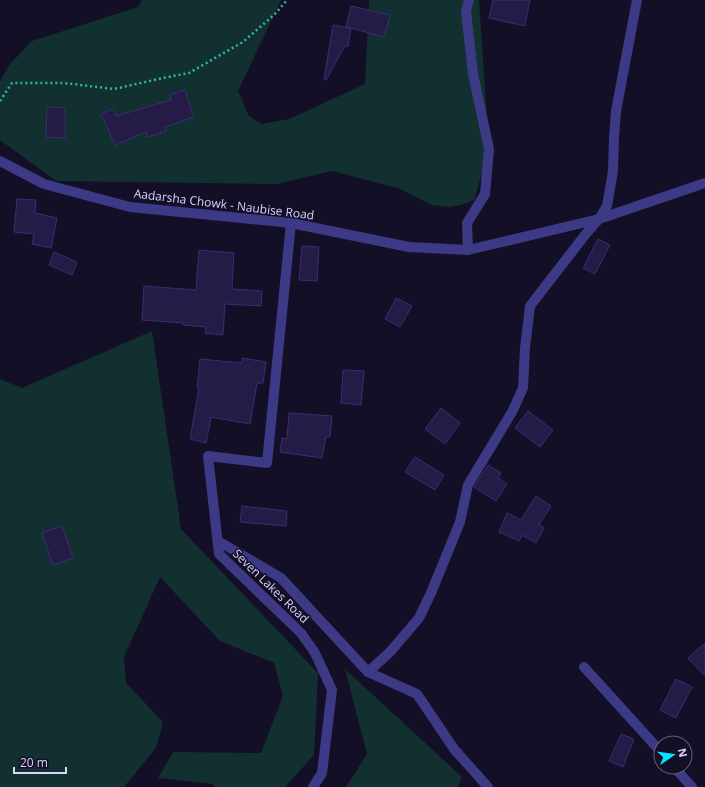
<svg xmlns="http://www.w3.org/2000/svg" width="705" height="787" font-family="'Open Sans',sans-serif">
	<style>
		.green { fill: #12302f }
		.building { fill: #241b47; stroke: #3b2d73 }
		.lines { fill: none; stroke-linecap: round; stroke-linejoin: round }
		.path { stroke: #2fb8b0; stroke-width: 2.5; stroke-dasharray: 2 3; stroke-linecap: butt }
		.minor { stroke: #3d3a85; stroke-width: 10 }
		.labels { text-anchor: middle; dominant-baseline: central; stroke-width: 3; stroke-linejoin: round; paint-order: stroke }
		.street-label { font-size: 12px; fill: #d9d4ff; stroke: #130f26 }
	</style>
	<rect width="100%" height="100%" fill="#130f26"/>
	<g class="green">
		<path d="M142,0H281L238,91L249,116L262,124L289,119L365,84L369,0H479L489,149L474,200L461,205L448,207L432,205L398,188L332,171L277,184L56,181L0,140V81L10,64L32,41L138,7Z"/>
		<path d="M152,331L181,529L318,673L314,755L285,787H215L213,784L158,778L173,752L261,753L283,696L274,663L220,641L160,577L124,657L126,683L163,722L156,748L124,787H0V379L22,388Z"/>
		<path d="M345,669L462,777L458,787H346L367,754Z"/>
	</g>
	<g class="building">
		<path d="M493,0H530L525,26L489,18Z"/>
		<path d="M351,6L390,15L384,37L351,28L348,46H345L326,80L324,79L333,25L350,28L346,27Z"/>
		<path d="M185,90L194,117L165,127L166,131L148,137L146,132L115,145L101,114L113,109L116,116L171,100L170,95Z"/>
		<path d="M47,107L65,108V138L46,137Z"/>
		<path d="M17,199L36,200L35,213L57,218L51,248L32,244L34,234L14,232Z"/>
		<path d="M598,239L610,245L595,274L583,268Z"/>
		<path d="M302,246L319,247L317,281L299,280Z"/>
		<path d="M199,250L234,253L232,289L262,291L261,306L225,304L223,335L205,333L206,327L183,325V323L142,320L144,286L196,290Z"/>
		<path d="M54,252L77,262L72,275L49,265Z"/>
		<path d="M396,298L412,306L400,327L385,319Z"/>
		<path d="M242,358L266,362L263,383H257L250,424L211,417L206,443L190,439L199,388H197L200,359L242,363Z"/>
		<path d="M343,370L364,371L361,405L341,403Z"/>
		<path d="M441,408L460,423L445,444L425,429Z"/>
		<path d="M528,411L553,430L540,447L515,428Z"/>
		<path d="M289,413L332,416L330,437H326L322,458L280,452L282,438L287,439Z"/>
		<path d="M415,457L444,475L435,490L405,472Z"/>
		<path d="M488,465L501,473L498,478L507,484L496,501L474,487Z"/>
		<path d="M536,496L551,506L539,525L544,528L536,543L522,535L519,541L499,532L507,513L521,520Z"/>
		<path d="M242,506L287,511L286,526L240,522Z"/>
		<path d="M62,526L73,558L53,565L42,533Z"/>
		<path d="M705,643V676L688,658Z"/>
		<path d="M676,679L692,687L676,718L660,710Z"/>
		<path d="M621,734L634,739L623,767L609,761Z"/>
	</g>
	<g class="lines">
		<path class="path" d="M0,101L12,83H64L114,89L163,78L189,73L243,42L275,14L287,0"/>
		<g class="minor">
			<path d="M0,161L44,184L130,207L291,223L409,247L468,250L599,219L705,183"/>
			<path d="M291,223L267,463L208,456L219,554L301,633L315,653L332,690L322,773L313,787"/>
			<path d="M468,250L467,223L485,194L489,149L473,74L466,11L469,0"/>
			<path d="M218,541L281,578L368,672L417,694L454,749L488,787"/>
			<path d="M584,667L661,752"/>
			<path d="M368,672L390,652L419,618L431,593L460,522L468,485L512,412L523,388L525,348L530,306L585,235L599,219L607,206L613,171L614,139L616,111L637,0"/>
			<path d="M674,767L692,787"/>
		</g>
	</g>
	<g class="labels">
		<g class="street-label">
			<text transform="translate(224 204) rotate(7)">Aadarsha Chowk - Naubise Road</text>
			<text transform="translate(271 586) rotate(44)">Seven Lakes Road</text>
		</g>
	</g>
	<g transform="translate(673 755) rotate(77)"><circle r="19" fill="#130f26" stroke="#625e7d"/>
	<path d="M0-3L7 15L0 10L-7 15Z" fill="#00e5ff"/>
	<text y="-6" font-size="11" font-weight="bold" text-anchor="middle" fill="#d9d4ff">N</text>
	</g>
	<path d="M14 767v6h52v-6" fill="none" stroke="#d9d4ff" stroke-width="2"/>
	<text x="20" y="767" font-size="12" fill="#d9d4ff" stroke="#130f26" stroke-width="3" paint-order="stroke">20 m</text>
</svg>
